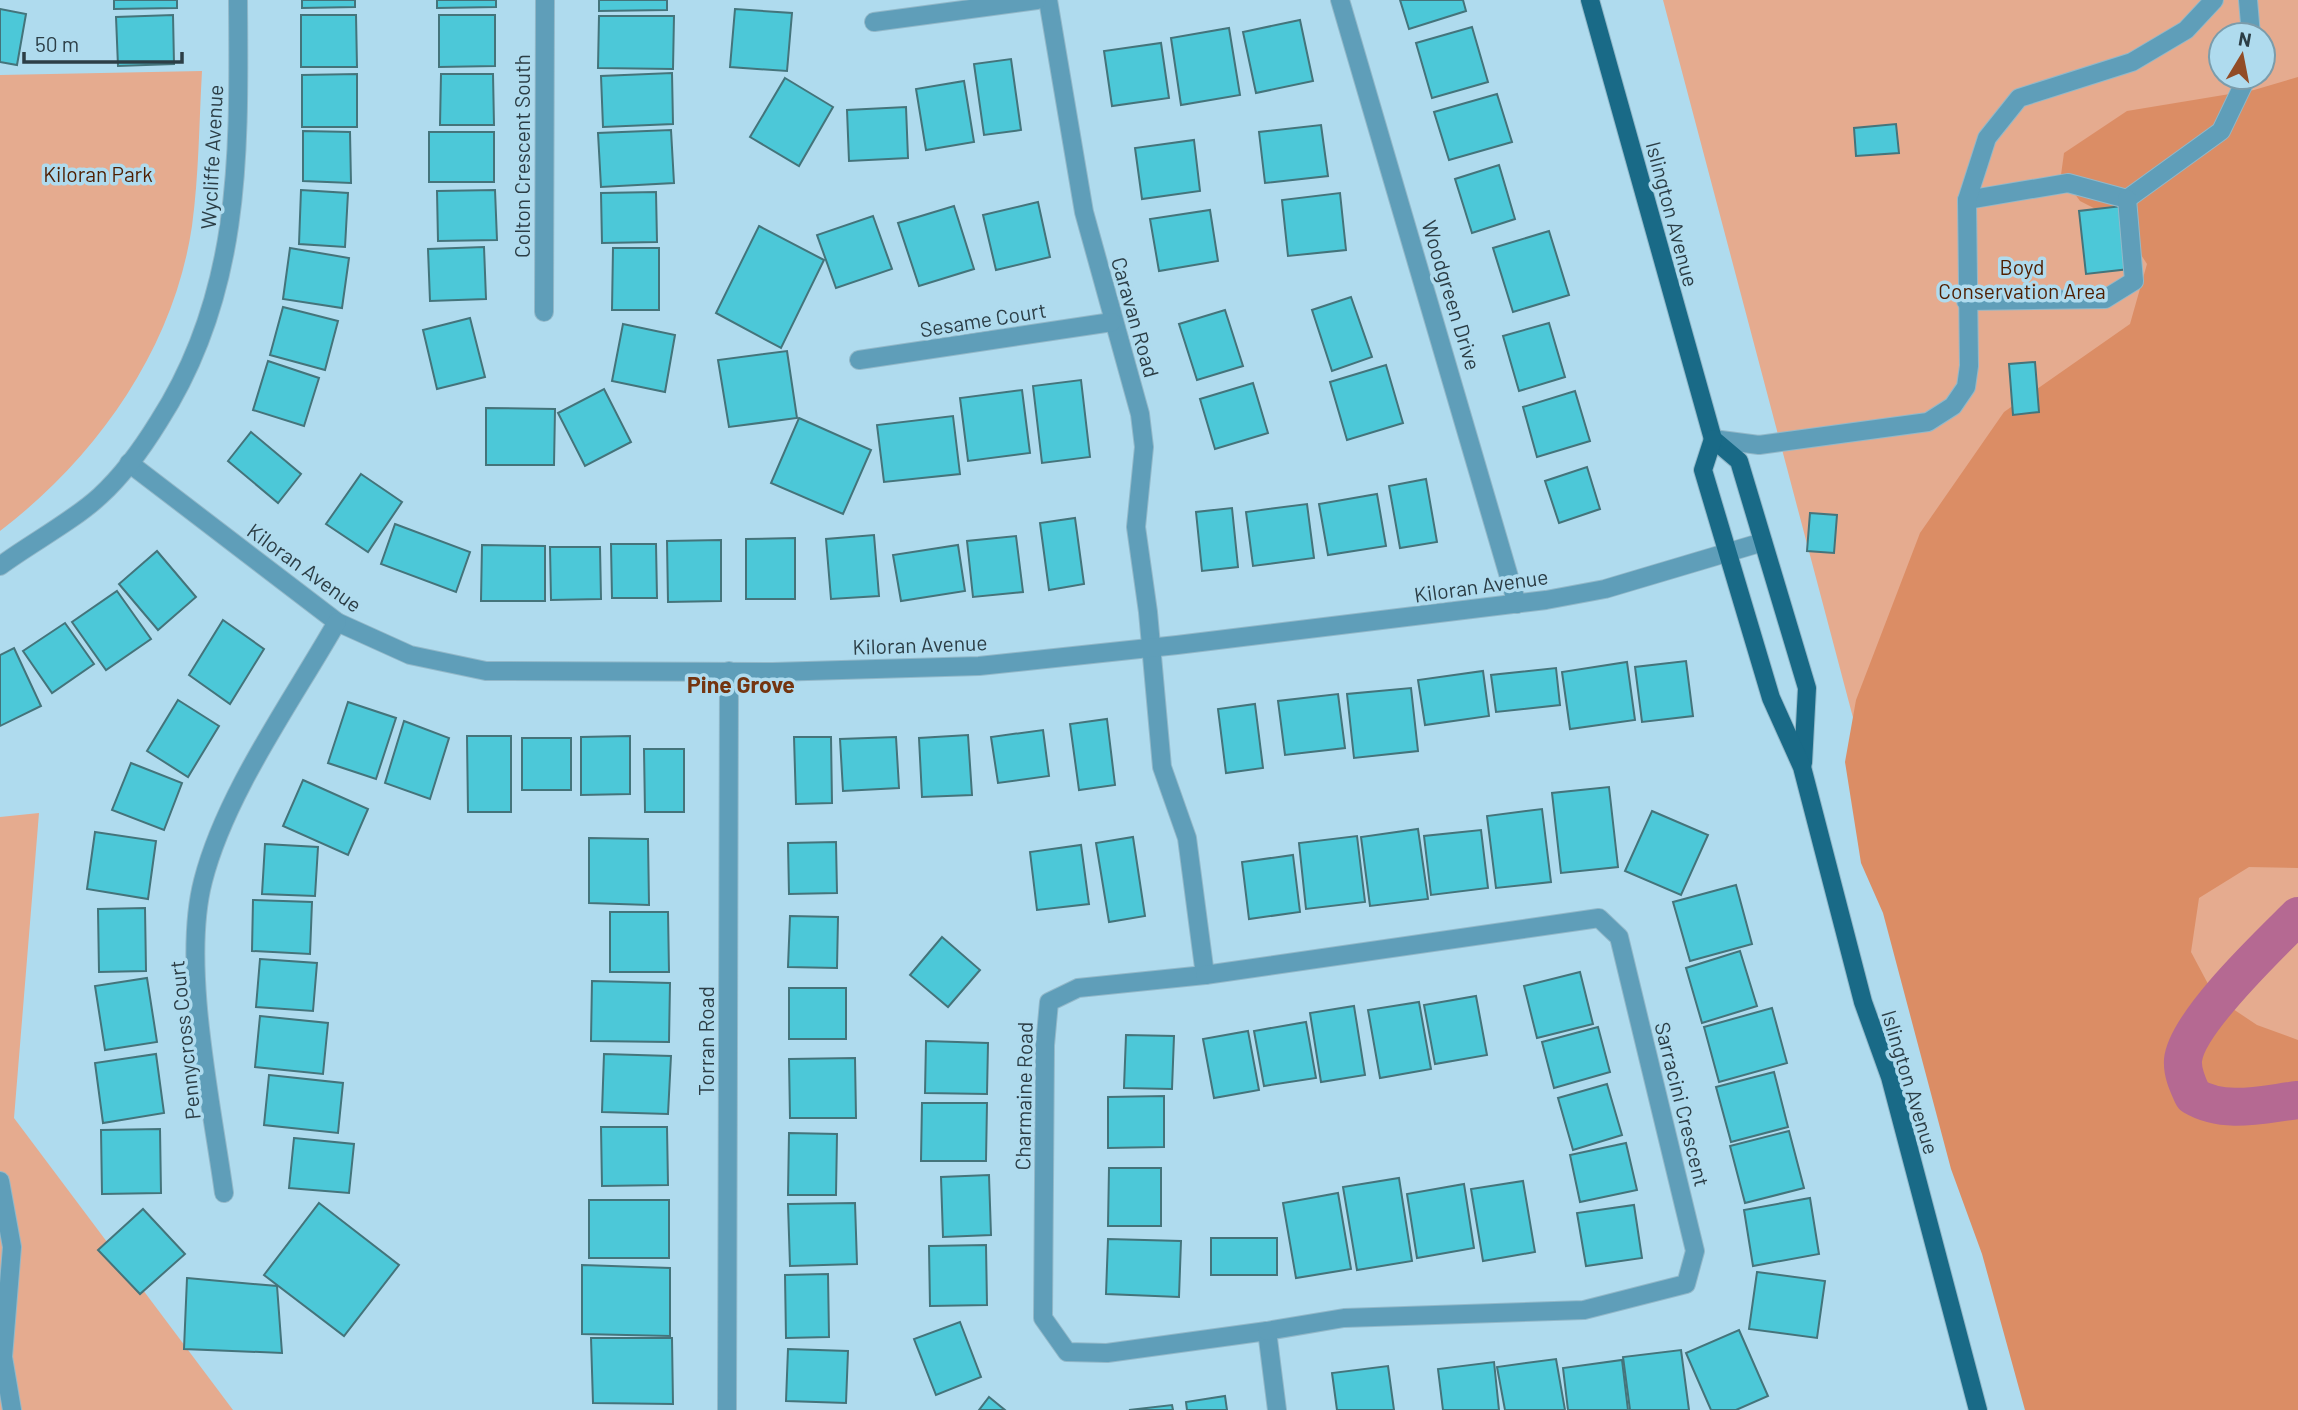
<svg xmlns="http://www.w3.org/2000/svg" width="2298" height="1410" font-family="Barlow,sans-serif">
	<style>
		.green { fill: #e5ab8f; fill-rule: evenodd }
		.forest { fill: #db8d65 }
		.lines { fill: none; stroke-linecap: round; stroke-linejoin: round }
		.river { stroke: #b56992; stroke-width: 38 }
		.building { fill: #4cc8d8; stroke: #44747b; stroke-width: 2 }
		.minor-casing { stroke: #92b8c9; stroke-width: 20 }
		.major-casing { stroke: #92b8c9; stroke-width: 20 }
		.minor { stroke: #5f9eb9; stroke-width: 18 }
		.major { stroke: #196a87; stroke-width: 18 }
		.labels { text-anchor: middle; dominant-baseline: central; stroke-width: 7; stroke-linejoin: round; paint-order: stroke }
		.street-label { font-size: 21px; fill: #2c3e46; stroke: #afdbee }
		.park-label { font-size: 21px; fill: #4f1e00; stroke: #afdbee }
		.neighbourhood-label { font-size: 23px; font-weight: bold; fill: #743510; stroke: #afdbee }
	</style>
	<rect width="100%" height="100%" fill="#afdbee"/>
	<g class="green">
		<path d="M1663,0H2298V1410L2017,1337ZM2221,35H2263V77H2221Z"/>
		<path d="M202,71C199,123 199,175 192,226C174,348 97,457 0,531V75Z"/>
		<path d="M39,813L14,1118L233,1410H0V817Z"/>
	</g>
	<path class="forest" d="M2298,77V868L2249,867L2199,898L2191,952L2215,997L2257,1025L2298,1040V1410H2025L1982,1254L1951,1169L1883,913L1861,863L1845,762L1856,700L1920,533L2004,412L2130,324L2147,264L2119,221L2080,201L2061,175L2064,153L2127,111L2254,90Z"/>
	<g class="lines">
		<path class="river" d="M2298,916C2270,944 2187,1022 2183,1060C2182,1073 2188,1085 2193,1096C2225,1115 2263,1104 2298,1100"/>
	</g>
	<g class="building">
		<path d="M114,0H177V8L114,9Z"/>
		<path d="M302,0H355V7L302,8Z"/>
		<path d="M437,0H496V7L437,8Z"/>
		<path d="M599,0H667V10L599,11Z"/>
		<path d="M1400,0H1463L1466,11L1409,29Z"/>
		<path d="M0,9L26,14L17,65L0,62Z"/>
		<path d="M735,9L792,13L787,71L730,67Z"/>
		<path d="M173,15L174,64L118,66L116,17Z"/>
		<path d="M301,15H356L357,67H301Z"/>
		<path d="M439,15H495V66L439,67Z"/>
		<path d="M599,16H674L673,69L598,68Z"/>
		<path d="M1300,20L1313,81L1256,93L1243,32Z"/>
		<path d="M1472,27L1488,82L1432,98L1416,43Z"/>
		<path d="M1229,28L1240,95L1181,105L1171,38Z"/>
		<path d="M1161,43L1169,98L1112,106L1104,51Z"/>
		<path d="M1011,59L1021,130L984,135L974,64Z"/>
		<path d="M672,73L673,124L603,127L601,76Z"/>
		<path d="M357,74V127H302V75Z"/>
		<path d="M441,74H493L494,125H440Z"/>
		<path d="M785,78L833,107L799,166L750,137Z"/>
		<path d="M964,81L974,142L926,150L916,89Z"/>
		<path d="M1497,94L1512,142L1449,160L1434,112Z"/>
		<path d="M906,107L908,158L849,161L847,110Z"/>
		<path d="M1896,124L1899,153L1856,156L1854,128Z"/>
		<path d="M1321,125L1328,176L1265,183L1259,132Z"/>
		<path d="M671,130L674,183L601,187L598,133Z"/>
		<path d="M303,131L350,132L351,183L303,181Z"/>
		<rect x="429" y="132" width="65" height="50"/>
		<path d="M1194,140L1200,191L1142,199L1135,148Z"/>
		<path d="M1499,165L1515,219L1472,233L1455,179Z"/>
		<path d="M301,190L348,193L345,247L299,244Z"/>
		<path d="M495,190L497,240L438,241L437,191Z"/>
		<path d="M656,192L657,242L602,243L601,193Z"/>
		<path d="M1340,193L1346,250L1288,256L1282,200Z"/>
		<path d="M1038,202L1050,257L996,270L983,215Z"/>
		<path d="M954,206L974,269L919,286L898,223Z"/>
		<path d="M2122,206L2129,269L2086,274L2079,211Z"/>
		<path d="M1210,210L1218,261L1159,271L1150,219Z"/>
		<path d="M873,216L892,269L836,288L817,235Z"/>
		<path d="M759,226L824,260L781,348L716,313Z"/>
		<path d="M1549,231L1569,295L1513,312L1493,248Z"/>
		<path d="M484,247L486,299L430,301L428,249Z"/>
		<path d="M290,248L349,258L342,308L283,299Z"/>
		<path d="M613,248H659V310H612Z"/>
		<path d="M1351,297L1372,357L1332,371L1312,310Z"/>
		<path d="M283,307L338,321L325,370L270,355Z"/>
		<path d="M1225,310L1243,366L1197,380L1179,324Z"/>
		<path d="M470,318L485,377L437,389L423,330Z"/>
		<path d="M1549,323L1565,377L1519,391L1503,336Z"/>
		<path d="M623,324L675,335L665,392L612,381Z"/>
		<path d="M787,351L797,418L729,427L718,360Z"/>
		<path d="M268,361L319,378L304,426L253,410Z"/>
		<path d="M2035,362L2039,412L2013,415L2009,364Z"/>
		<path d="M1386,365L1403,423L1347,440L1330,382Z"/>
		<path d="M1081,380L1090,457L1042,463L1033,386Z"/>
		<path d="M1253,383L1268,433L1215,449L1200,399Z"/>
		<path d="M604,389L631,442L585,466L558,413Z"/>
		<path d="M1022,390L1030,453L968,461L960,398Z"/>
		<path d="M1575,391L1590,441L1537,457L1523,407Z"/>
		<path d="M486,408L555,409L554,465H486Z"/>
		<path d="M953,416L960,474L884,482L877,425Z"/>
		<path d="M799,418L871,450L843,514L771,483Z"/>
		<path d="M251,432L301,474L278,503L228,461Z"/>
		<path d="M1587,467L1600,509L1559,523L1545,481Z"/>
		<path d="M361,474L402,502L368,552L326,524Z"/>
		<path d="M1426,479L1437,542L1400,548L1389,486Z"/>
		<path d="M1377,494L1386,546L1328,555L1319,504Z"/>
		<path d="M1307,504L1314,558L1253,566L1246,512Z"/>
		<path d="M1232,508L1238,567L1202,571L1196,512Z"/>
		<path d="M1810,513L1837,515L1834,553L1807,551Z"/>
		<path d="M1075,518L1084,584L1049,590L1040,523Z"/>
		<path d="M395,524L470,552L456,592L381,564Z"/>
		<path d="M874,535L879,596L831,599L826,539Z"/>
		<path d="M1016,536L1023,592L973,597L967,541Z"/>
		<path d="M795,538V599H746V539Z"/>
		<path d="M721,540V601L668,602L667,541Z"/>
		<path d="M611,544H656L657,598H612Z"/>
		<path d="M482,545L545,546V601H481Z"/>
		<path d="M958,545L965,591L901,601L893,555Z"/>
		<path d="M550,547H600L601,599L551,600Z"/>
		<path d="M157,551L196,597L158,630L119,584Z"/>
		<path d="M117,591L151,639L106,670L72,622Z"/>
		<path d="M223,620L264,649L230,704L189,675Z"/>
		<path d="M65,623L94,664L52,693L23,651Z"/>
		<path d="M14,648L41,706L0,726V655Z"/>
		<path d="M1686,661L1693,716L1642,722L1635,667Z"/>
		<path d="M1627,662L1635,720L1570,729L1562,672Z"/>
		<path d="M1556,668L1560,705L1496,712L1491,675Z"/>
		<path d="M1483,671L1489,716L1425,725L1418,680Z"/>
		<path d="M1411,688L1418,751L1354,758L1347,694Z"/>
		<path d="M1338,694L1345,748L1285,755L1278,701Z"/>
		<path d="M178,700L219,726L188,777L147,751Z"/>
		<path d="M348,702L396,718L376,779L328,763Z"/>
		<path d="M1255,704L1263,768L1226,773L1218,709Z"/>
		<path d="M1107,719L1115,785L1079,790L1070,724Z"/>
		<path d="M404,721L449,738L430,799L385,783Z"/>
		<path d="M1043,730L1049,776L998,783L991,737Z"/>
		<path d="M968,735L972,795L922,797L919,738Z"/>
		<path d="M467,736H511V812H468Z"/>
		<path d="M630,736V794L581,795V737Z"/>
		<path d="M794,737H831L832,803L796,804Z"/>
		<path d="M896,737L899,788L843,791L840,739Z"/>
		<rect x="522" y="738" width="49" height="52"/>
		<path d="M644,749H684V812H645Z"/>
		<path d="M131,763L182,783L164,830L112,810Z"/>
		<path d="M303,780L368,809L348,855L283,826Z"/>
		<path d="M1609,787L1618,867L1561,873L1552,793Z"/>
		<path d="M1542,809L1551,882L1496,888L1487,816Z"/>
		<path d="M1652,811L1708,835L1681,895L1625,871Z"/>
		<path d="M1418,829L1428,899L1370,906L1361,837Z"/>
		<path d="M1481,830L1488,888L1431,895L1424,836Z"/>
		<path d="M95,832L156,841L148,899L87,889Z"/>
		<path d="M1357,836L1365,902L1306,909L1299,843Z"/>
		<path d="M1133,837L1145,916L1109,922L1096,843Z"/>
		<path d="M589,838L648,839L649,905L589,903Z"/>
		<path d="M836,842L837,893L789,894L788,843Z"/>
		<path d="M265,844L318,847L315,896L262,894Z"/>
		<path d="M1081,845L1089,904L1037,910L1030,852Z"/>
		<path d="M1293,855L1300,912L1249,919L1242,862Z"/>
		<path d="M1736,885L1752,944L1690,961L1673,902Z"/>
		<path d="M253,900L312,902L310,954L252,951Z"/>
		<path d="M145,908L146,971L99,972L98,909Z"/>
		<path d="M610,912H668L669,972H610Z"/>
		<path d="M790,916L838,917L837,968L788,967Z"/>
		<path d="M942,937L980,970L948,1007L910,975Z"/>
		<path d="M1740,951L1757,1006L1702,1023L1686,968Z"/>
		<path d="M260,959L317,963L313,1011L256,1007Z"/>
		<path d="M1580,972L1593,1024L1537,1038L1524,986Z"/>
		<path d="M147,978L157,1042L105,1050L95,986Z"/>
		<path d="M592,981L670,983L669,1042L591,1041Z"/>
		<rect x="789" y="988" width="57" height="51"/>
		<path d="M1476,996L1487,1055L1435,1064L1424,1005Z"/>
		<path d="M1419,1002L1431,1069L1380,1078L1368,1010Z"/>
		<path d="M1354,1006L1365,1075L1321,1082L1310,1013Z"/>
		<path d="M1772,1008L1787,1063L1719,1082L1704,1027Z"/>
		<path d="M260,1016L328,1023L323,1074L255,1067Z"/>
		<path d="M1306,1022L1316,1078L1264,1086L1254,1031Z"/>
		<path d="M1598,1027L1610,1072L1554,1088L1542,1042Z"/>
		<path d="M1248,1031L1259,1090L1214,1098L1203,1039Z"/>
		<path d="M1126,1035L1174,1036L1172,1089L1124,1088Z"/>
		<path d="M926,1041L988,1043L987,1094L925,1093Z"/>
		<path d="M156,1054L164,1113L103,1123L95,1063Z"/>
		<path d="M604,1054L671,1056L668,1114L602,1112Z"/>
		<path d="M855,1058L856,1118H790L789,1059Z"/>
		<path d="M1774,1072L1788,1127L1731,1142L1716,1087Z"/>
		<path d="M269,1075L343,1083L338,1133L264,1125Z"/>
		<path d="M1607,1084L1622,1135L1573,1150L1558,1098Z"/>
		<path d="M1164,1096V1147L1108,1148V1097Z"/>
		<path d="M922,1103H987L986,1161H921Z"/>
		<path d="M601,1127H667L668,1185L602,1186Z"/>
		<path d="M160,1129L161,1193L102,1194L101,1130Z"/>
		<path d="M1789,1131L1804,1188L1745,1203L1730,1146Z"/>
		<path d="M789,1133L837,1134L836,1195H788Z"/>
		<path d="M294,1138L354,1144L349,1193L289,1188Z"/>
		<path d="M1626,1143L1637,1190L1580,1202L1570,1155Z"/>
		<path d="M1109,1168H1161V1226H1108Z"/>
		<path d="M989,1175L991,1235L943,1237L941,1177Z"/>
		<path d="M1399,1178L1412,1261L1357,1270L1343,1187Z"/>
		<path d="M1523,1181L1535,1252L1483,1261L1471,1189Z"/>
		<path d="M1464,1184L1474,1248L1417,1258L1407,1194Z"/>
		<path d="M1338,1193L1351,1269L1296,1278L1283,1203Z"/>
		<path d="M1810,1198L1819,1254L1753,1266L1744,1210Z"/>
		<rect x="589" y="1200" width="80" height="58"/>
		<path d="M319,1203L399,1265L344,1336L264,1275Z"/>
		<path d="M855,1203L857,1264L790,1266L788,1204Z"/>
		<path d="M1634,1205L1642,1258L1586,1266L1577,1213Z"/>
		<path d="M143,1209L185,1254L140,1294L98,1250Z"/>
		<rect x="1211" y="1238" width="66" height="37"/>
		<path d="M1108,1239L1181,1241L1179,1297L1106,1294Z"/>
		<path d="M986,1245L987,1305L930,1306L929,1246Z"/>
		<path d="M582,1265L670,1268V1336L582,1334Z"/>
		<path d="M1757,1272L1825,1281L1817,1338L1749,1329Z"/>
		<path d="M828,1274L829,1337L786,1338L785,1275Z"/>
		<path d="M187,1278L277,1286L282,1353L184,1349Z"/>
		<path d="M960,1322L981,1377L936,1395L914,1339Z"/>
		<path d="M1739,1330L1768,1396L1736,1410H1711L1686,1353Z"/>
		<path d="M591,1338H672L673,1404L593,1403Z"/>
		<path d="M788,1349L848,1351L846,1403L786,1401Z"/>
		<path d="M1681,1350L1689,1410H1630L1623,1357Z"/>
		<path d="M1556,1359L1565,1410H1505L1497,1367Z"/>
		<path d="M1622,1360L1628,1410H1568L1563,1368Z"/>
		<path d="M1494,1362L1499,1410H1443L1438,1369Z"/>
		<path d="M1388,1366L1394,1410H1337L1332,1373Z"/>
		<path d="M1225,1396L1227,1410H1187L1186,1402Z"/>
		<path d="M989,1397L1005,1410H979Z"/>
		<path d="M1172,1405L1173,1410H1129Z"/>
	</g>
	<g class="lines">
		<defs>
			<g id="minor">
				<path d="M1048,0L1084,212L1140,414L1144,447L1136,527L1148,612L1162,767L1187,838L1205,975L1078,988L1049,1002L1045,1045L1043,1318L1067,1352L1107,1353L1267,1331L1277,1410"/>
				<path d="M1340,0L1517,604"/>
				<path d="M2248,0L2251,35"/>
				<path d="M874,22L1037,0"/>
				<path d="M1967,200L2068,183L2127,199L2221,131L2247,77"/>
				<path d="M1966,301L2105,299L2134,281L2127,199"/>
				<path d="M544,312L545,0"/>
				<path d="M859,360L1112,322"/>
				<path d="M1713,439L1759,445L1928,422L1953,406L1966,387L1969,366L1967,200L1987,138L2019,98L2132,62L2186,30L2214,0"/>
				<path d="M129,463L337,622L410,655L486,671L773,672L979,666L1177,645L1546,600L1605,589L1763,542"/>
				<path d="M0,566C31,543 73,521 100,496C123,475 143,447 159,421C243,290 239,149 238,0"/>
				<path d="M1205,975L1599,918L1619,937L1695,1251L1686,1284L1584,1310L1344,1318L1267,1331"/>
				<path d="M0,1181L12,1247L3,1357L12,1410"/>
				<path d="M224,1193C212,1105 181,966 203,881C225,794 292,701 337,622"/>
				<path d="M727,1410L729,671"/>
			</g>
			<g id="major">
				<path d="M1590,0L1713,439L1739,461L1807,688L1803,763"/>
				<path d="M1713,439L1703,470L1771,698L1802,767L1863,1002L1890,1077L1978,1410"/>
			</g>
		</defs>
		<use href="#minor" class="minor-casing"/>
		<use href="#major" class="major-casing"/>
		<use href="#minor" class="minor"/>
		<use href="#major" class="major"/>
	</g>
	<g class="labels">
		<g class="street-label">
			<text transform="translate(521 156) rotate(-90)">Colton Crescent South</text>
			<text transform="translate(211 157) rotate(-87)">Wycliffe Avenue</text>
			<text transform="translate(1673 214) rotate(75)">Islington Avenue</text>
			<text transform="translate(1452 295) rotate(73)">Woodgreen Drive</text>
			<text transform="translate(1136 317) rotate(74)">Caravan Road</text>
			<text transform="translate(983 319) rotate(-9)">Sesame Court</text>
			<text transform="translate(305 567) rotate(36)">Kiloran Avenue</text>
			<text transform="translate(1481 585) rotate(-8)">Kiloran Avenue</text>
			<text transform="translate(920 644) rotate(-2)">Kiloran Avenue</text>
			<text transform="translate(184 1040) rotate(-96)">Pennycross Court</text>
			<text transform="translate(705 1041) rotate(-90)">Torran Road</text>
			<text transform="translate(1911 1082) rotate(73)">Islington Avenue</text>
			<text transform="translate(1023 1096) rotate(-89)">Charmaine Road</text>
			<text transform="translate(1683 1104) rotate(76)">Sarracini Crescent</text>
		</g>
		<g class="park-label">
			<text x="98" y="173">Kiloran Park</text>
			<text x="2022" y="266">Boyd<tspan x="2022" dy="24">Conservation Area</tspan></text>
		</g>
		<g class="neighbourhood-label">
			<text x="741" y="684">Pine Grove</text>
		</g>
	</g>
	<g transform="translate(2242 56) rotate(10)"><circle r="33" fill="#afdbee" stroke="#7b9cab" stroke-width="2"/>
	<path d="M0-5L12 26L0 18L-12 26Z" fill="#924c26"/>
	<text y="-10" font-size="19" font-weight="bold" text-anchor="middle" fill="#2c3e46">N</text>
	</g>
	<path d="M24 52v10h158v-10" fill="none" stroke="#2c3e46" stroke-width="3.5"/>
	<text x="35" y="52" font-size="21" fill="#2c3e46" stroke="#afdbee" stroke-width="5" paint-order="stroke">50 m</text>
</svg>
